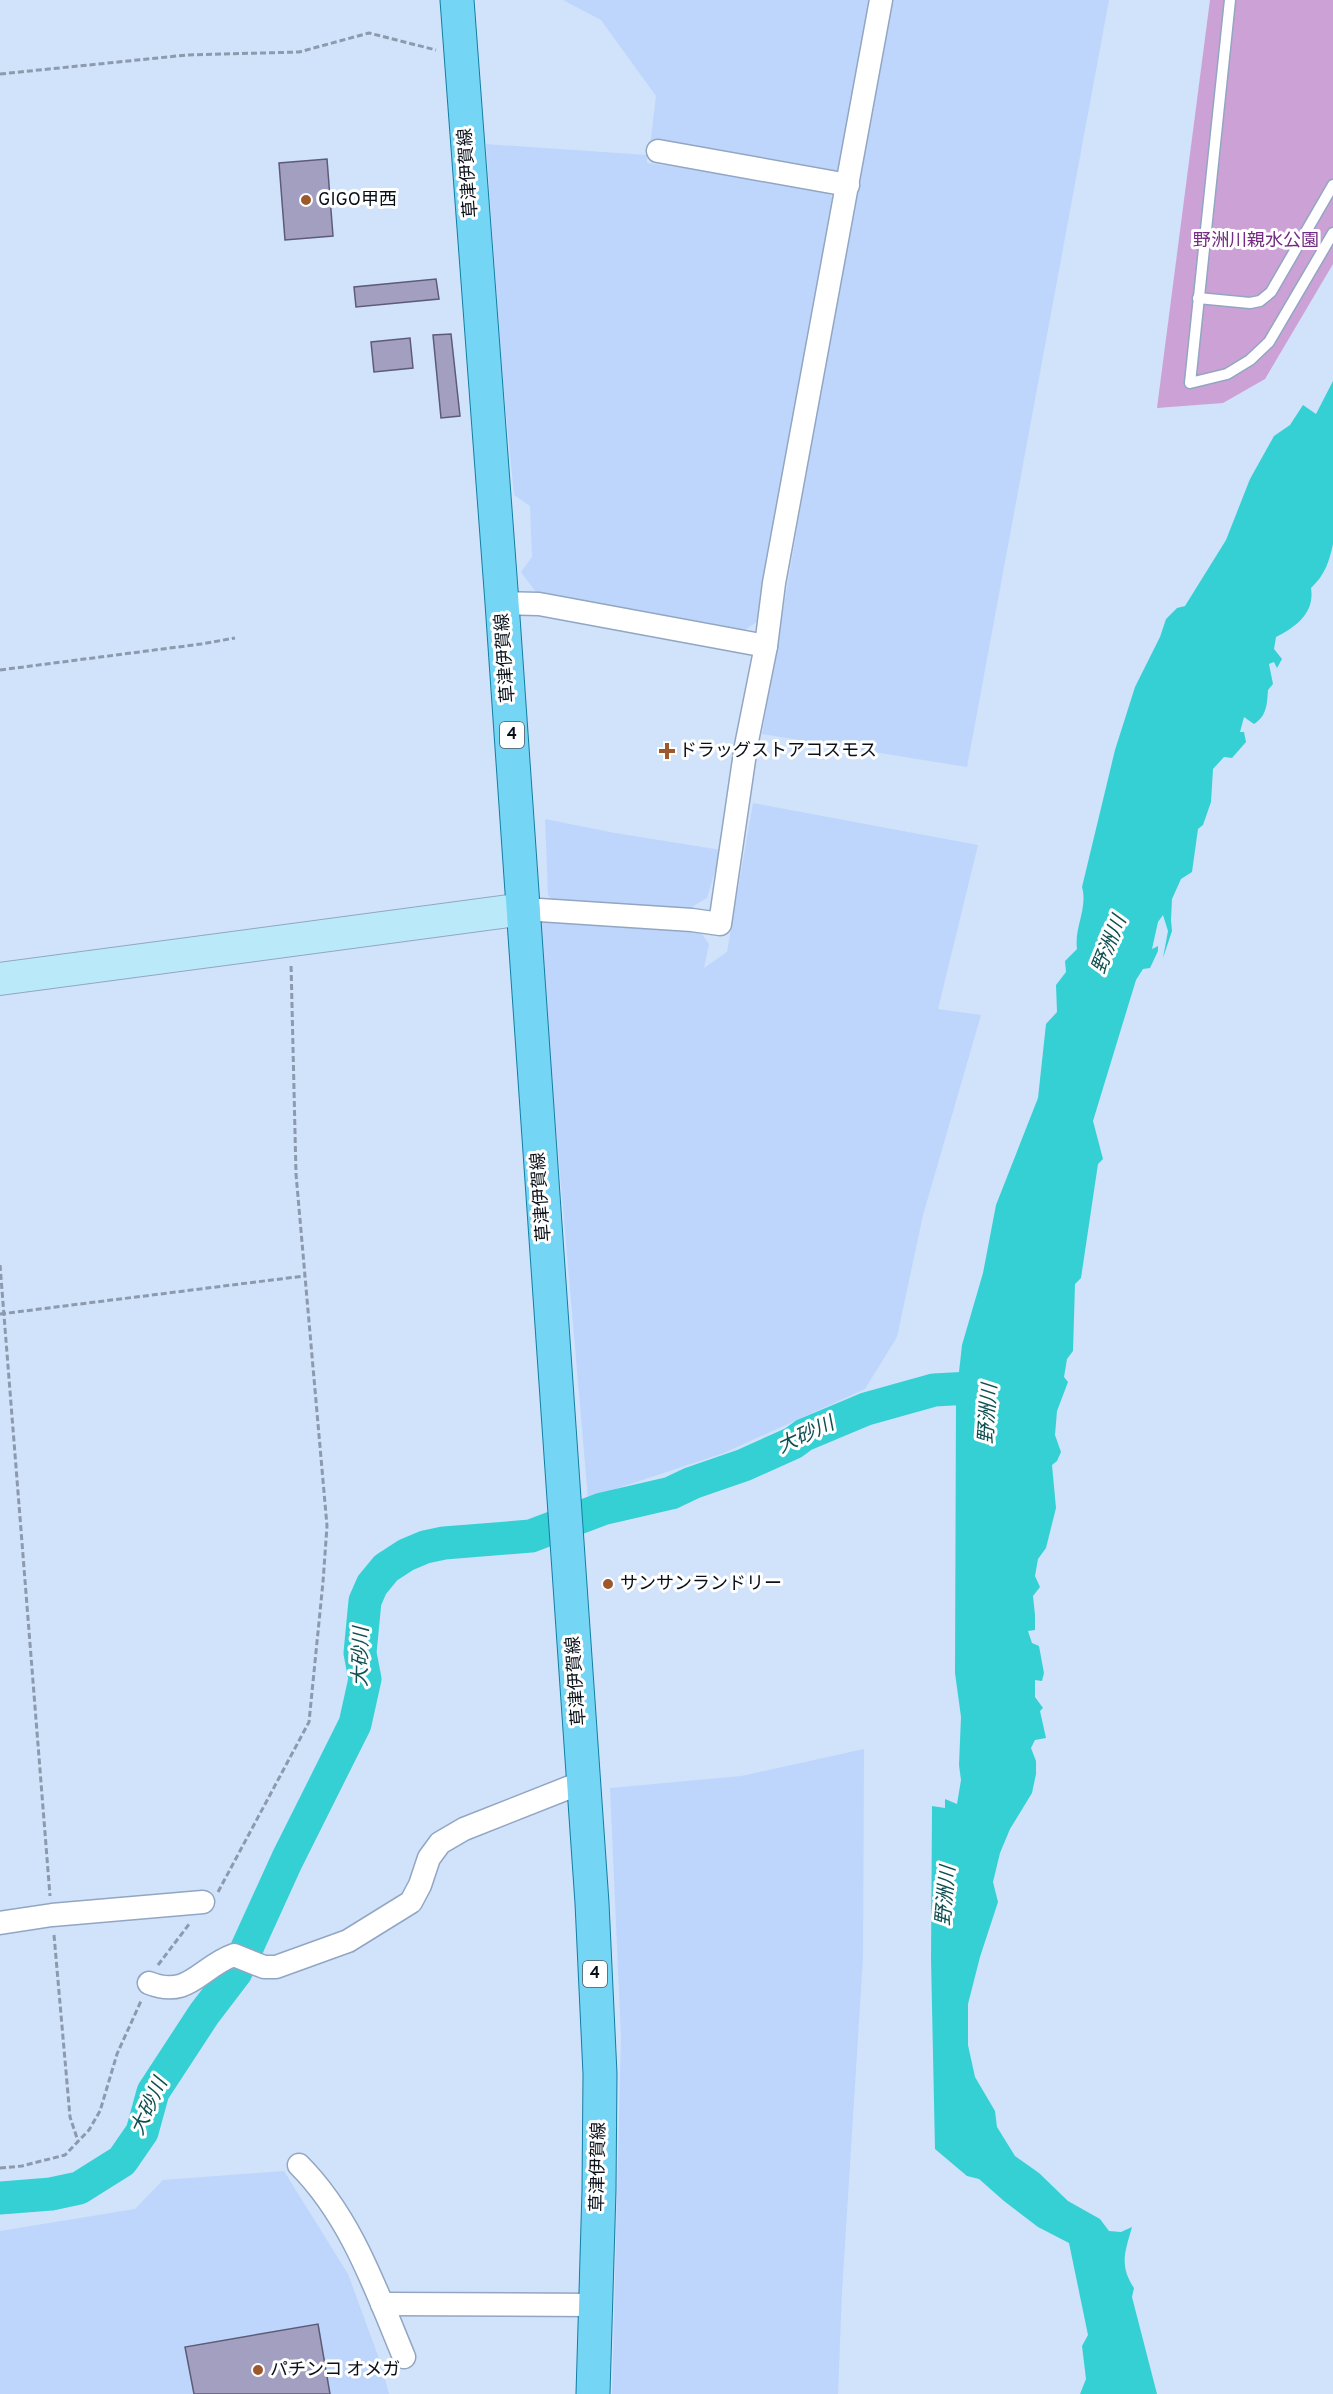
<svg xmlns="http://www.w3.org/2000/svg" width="1333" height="2394" font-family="Overpass,'Noto Sans JP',sans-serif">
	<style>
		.built { fill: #bed6fc }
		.green { fill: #cca1d6 }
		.water { fill: #35d0d4 }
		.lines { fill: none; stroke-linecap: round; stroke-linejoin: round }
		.river { stroke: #35d0d4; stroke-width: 33 }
		.building { fill: #a29fc1; stroke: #5e5b79; stroke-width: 1.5 }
		.lane-casing { stroke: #92a6c3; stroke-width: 13 }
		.street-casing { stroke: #92a6c3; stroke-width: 25 }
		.secondary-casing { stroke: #92a6c3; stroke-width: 34 }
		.primary-casing { stroke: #137ea4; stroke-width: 35 }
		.path { stroke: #8c9aae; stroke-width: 3; stroke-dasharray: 6 3; stroke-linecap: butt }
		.lane { stroke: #fff; stroke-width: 10 }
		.street { stroke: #fff; stroke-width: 22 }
		.secondary { stroke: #baeafa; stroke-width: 32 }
		.primary { stroke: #74d5f5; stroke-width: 33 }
		.poi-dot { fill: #9d592c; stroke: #fff; stroke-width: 2 }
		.labels { text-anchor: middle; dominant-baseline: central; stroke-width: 6; stroke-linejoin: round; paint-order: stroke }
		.shield { fill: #fff; stroke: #53585f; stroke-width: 1.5 }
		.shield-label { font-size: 16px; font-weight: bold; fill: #09101a }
		.street-label { font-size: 18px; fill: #09101a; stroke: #fff }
		.poi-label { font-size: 18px; fill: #09101a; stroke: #fff; text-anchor: start }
		.park-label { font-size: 18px; fill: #732b83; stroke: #fff }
		.water-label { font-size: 20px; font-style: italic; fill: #105052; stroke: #fff }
	</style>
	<rect width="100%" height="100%" fill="#d1e2fb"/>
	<g class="built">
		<path d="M563,0H869L843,165L836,173L650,146L656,96L601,20Z"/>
		<path d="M887,0H1109L967,767L762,734Z"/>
		<path d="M486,144L647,155V163L824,187L835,201L758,621L743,631L538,595L521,572L532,557L530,506L514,495L502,373Z"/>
		<path d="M753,803L978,845L938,1009L981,1015L923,1215L897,1337L865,1389L724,1453L588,1498L538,919L696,925L709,944L704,968L727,952Z"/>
		<path d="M545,819L615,833L721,850L707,898L685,911L556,904L548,895Z"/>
		<path d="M864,1749L863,1958L842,2292L838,2394H612L621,2037L610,1788L741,1776Z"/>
		<path d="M284,2171L348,2274L380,2361L389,2394H0V2231L135,2209L163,2180Z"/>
	</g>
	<path class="green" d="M1210,0H1333V264L1265,379L1223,403L1157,408Z"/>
	<path class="water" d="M1333,381V544C1329,562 1325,575 1311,588C1315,613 1296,627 1276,637L1274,649L1282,659L1277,668L1274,662L1269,664L1273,684L1268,690C1267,704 1267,716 1254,724L1244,717L1240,732H1244L1246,742L1232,758L1224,757L1213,769L1211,802L1203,825L1198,829L1192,872L1181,879L1172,899L1171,920L1172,931L1163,958L1168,931L1163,915L1158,922L1152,949L1158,946V951L1150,968L1143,969L1136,980L1093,1121L1103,1159L1098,1164L1081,1278L1075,1284L1073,1351L1067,1359L1064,1377L1068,1382L1057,1411L1055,1435L1061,1452L1057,1461L1052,1465L1056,1508L1046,1548L1038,1559L1035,1576L1040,1587L1033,1596L1035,1615V1630L1028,1631L1032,1643L1039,1646L1044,1673L1042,1681L1035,1680V1697L1043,1708L1040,1711L1046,1738L1035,1740L1031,1748L1036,1761V1774L1032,1793L1010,1829L1000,1853L993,1882L998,1902L980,1957L968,2004V2045L975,2077L995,2111L997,2127L1015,2156L1039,2173L1068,2201L1100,2219L1109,2231L1121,2232L1132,2227C1125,2252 1119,2265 1134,2288L1132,2297L1157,2394H1080L1086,2379L1082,2346L1088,2335L1069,2243L1038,2227L1004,2201L979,2179L967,2176L935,2149L931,1959L932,1806L945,1808V1799L957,1804L961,1780L959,1765L961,1717L955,1673L956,1399L962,1345L983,1273L996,1205L1038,1098L1046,1024L1057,1012L1056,985L1066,972L1065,961L1077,949C1074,928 1088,908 1082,887L1115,750L1135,687L1160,637L1166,619L1177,608L1185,606L1226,540L1250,479L1274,436L1290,425L1303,405L1316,414Z"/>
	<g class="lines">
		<path class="river" d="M0,2198L51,2194L79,2188L122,2161L142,2132L153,2092L204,2014L236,1972L287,1860L355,1724L365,1679L360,1653L365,1601L372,1585L386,1568L406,1555L425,1547L444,1543L531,1536L602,1509L671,1493L692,1483L744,1465L793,1443L804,1435L866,1409L934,1390L989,1387"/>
	</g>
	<g class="building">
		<path d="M327,159L333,236L285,240L279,163Z"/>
		<path d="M436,279L439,299L356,307L354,287Z"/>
		<path d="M451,334L460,416L441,418L433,335Z"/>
		<path d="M410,338L413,368L374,372L371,342Z"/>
		<path d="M318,2324L330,2394H194L185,2347Z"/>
	</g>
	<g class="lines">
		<defs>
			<g id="lane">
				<path d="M1230,0L1190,383L1227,374L1250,360L1269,342L1333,233"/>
				<path d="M1198,298L1250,303L1260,301L1271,292L1333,185"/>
			</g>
			<g id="street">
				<path d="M658,151L848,185"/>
				<path d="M502,603L539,604L766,646"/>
				<path d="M524,909L692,920L720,924L746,746L766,646L774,583L881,0"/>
				<path d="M0,1923L52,1915L203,1902"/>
				<path d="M149,1983C189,1999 200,1967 234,1955L264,1967H276L348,1941L411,1902L420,1885L429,1858L440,1843L464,1829L583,1782"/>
				<path d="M299,2165C351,2217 376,2290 404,2357"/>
				<path d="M382,2304L596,2305"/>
			</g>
			<path id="secondary" d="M0,979L524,909"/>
			<path id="primary" d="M457,0L502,603L592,1903L600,2074L599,2190L593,2394"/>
		</defs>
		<use href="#lane" class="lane-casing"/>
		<use href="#street" class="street-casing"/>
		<use href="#secondary" class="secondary-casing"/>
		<use href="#primary" class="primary-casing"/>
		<g class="path">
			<path d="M0,74L187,55L299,52L369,33L436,50"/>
			<path d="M0,670L201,644L235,638"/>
			<path d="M0,1265L50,1896"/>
			<path d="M0,1314L304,1276"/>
			<path d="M218,1892L309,1722L323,1582L327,1526L296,1174L291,963"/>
			<path d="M54,1935L70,2117L78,2141"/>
			<path d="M158,1965L190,1923"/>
			<path d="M0,2168L22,2166L65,2155L89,2130L100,2111L117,2054L141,2001"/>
		</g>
		<use href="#lane" class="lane"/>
		<use href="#street" class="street"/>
		<use href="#secondary" class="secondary"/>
		<use href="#primary" class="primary"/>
	</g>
	<g class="poi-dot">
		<circle cx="306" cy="200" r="6"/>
		<path d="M664 742h6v6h6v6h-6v6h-6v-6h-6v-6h6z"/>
		<circle cx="608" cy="1584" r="6"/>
		<circle cx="258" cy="2370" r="6"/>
	</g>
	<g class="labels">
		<g class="shield">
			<rect x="500" y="722" width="24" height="26" rx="4.5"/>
			<rect x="583" y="1961" width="24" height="26" rx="4.5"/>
		</g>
		<g class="shield-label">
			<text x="512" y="735">4</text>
			<text x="595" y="1974">4</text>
		</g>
		<g class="street-label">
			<text transform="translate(469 173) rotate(-94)">草津伊賀線</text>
			<text transform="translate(506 658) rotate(-94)">草津伊賀線</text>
			<text transform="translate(542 1197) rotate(-94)">草津伊賀線</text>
			<text transform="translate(577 1681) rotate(-94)">草津伊賀線</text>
			<text transform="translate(599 2167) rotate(-89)">草津伊賀線</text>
		</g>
		<g class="poi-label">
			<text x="318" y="200">GIGO甲西</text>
			<text x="679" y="751">ドラッグストアコスモス</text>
			<text x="620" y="1584">サンサンランドリー</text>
			<text x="270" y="2370">パチンコ オメガ</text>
		</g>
		<g class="park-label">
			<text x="1256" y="241">野洲川親水公園</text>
		</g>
		<g class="water-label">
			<text transform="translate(1110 945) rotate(-68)">野洲川</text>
			<text transform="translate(989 1414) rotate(-86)">野洲川</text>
			<text transform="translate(806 1436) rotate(-25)">大砂川</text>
			<text transform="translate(362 1657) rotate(-89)">大砂川</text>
			<text transform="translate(947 1896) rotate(-85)">野洲川</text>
			<text transform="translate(150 2107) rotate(-65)">大砂川</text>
		</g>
	</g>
</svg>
